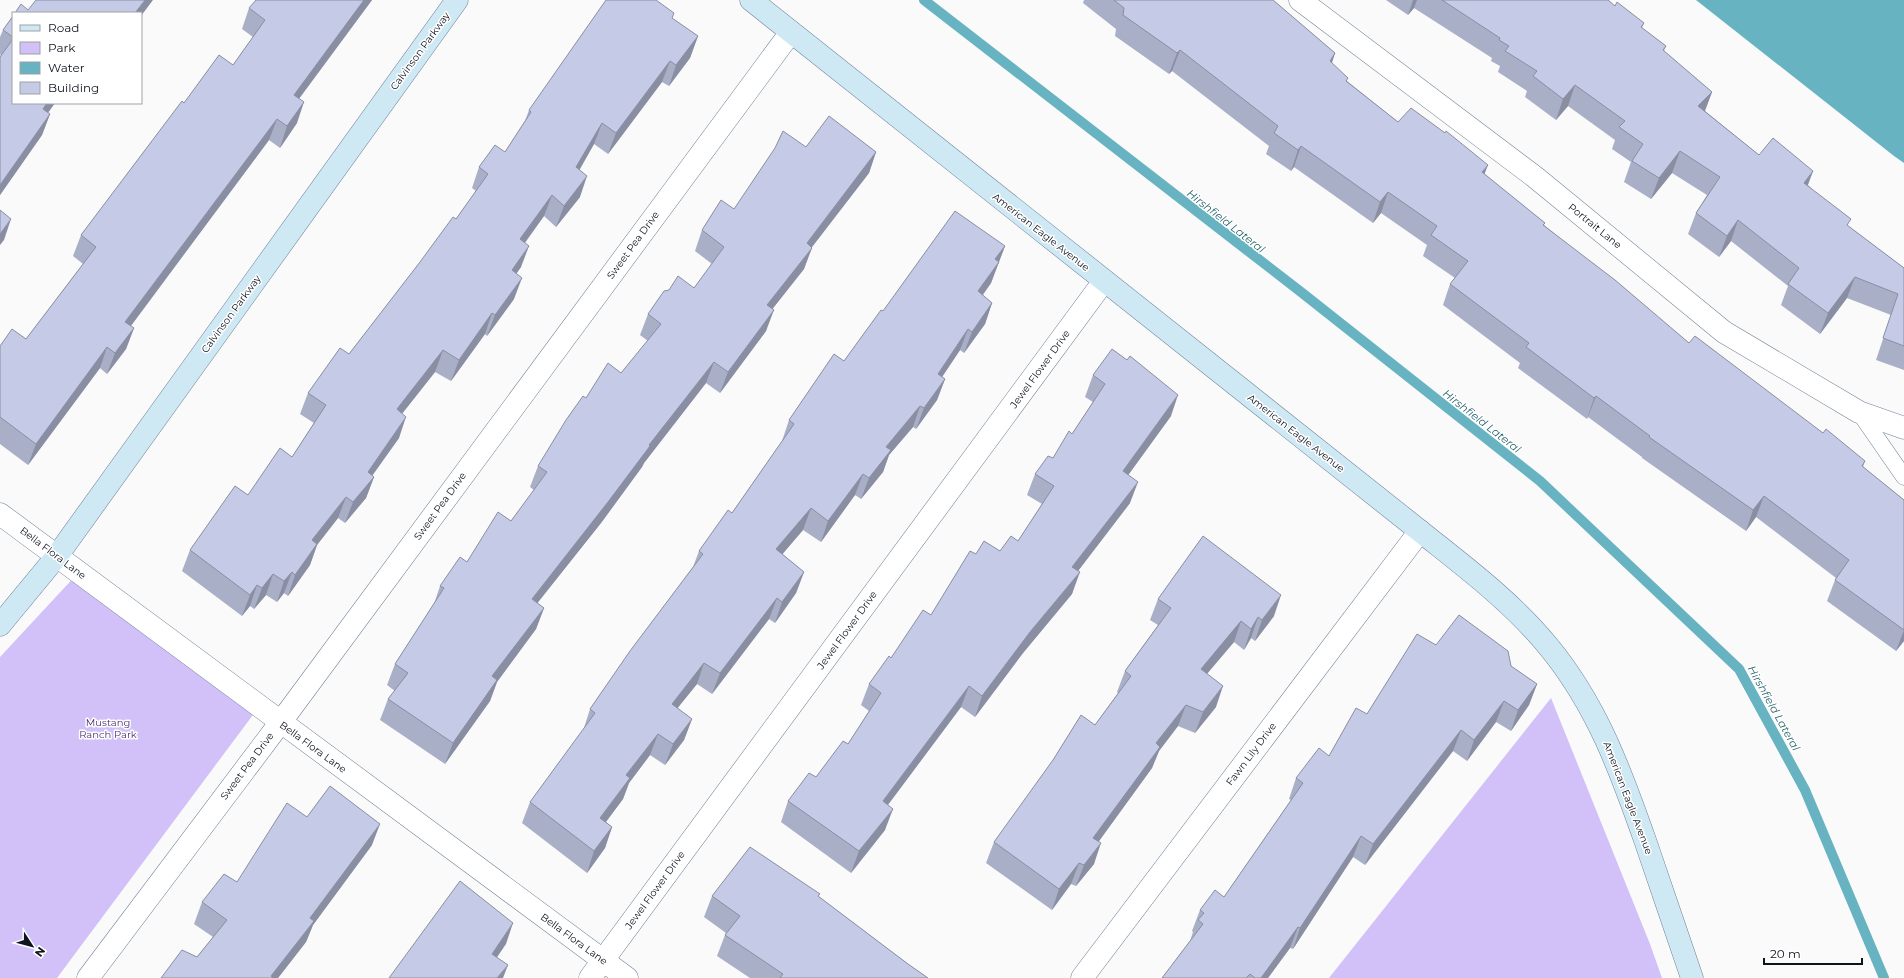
<svg xmlns="http://www.w3.org/2000/svg" width="1904" height="978" font-family="Montserrat,sans-serif">
	<style>
		.green { fill: #d1c1f8 }
		.water { fill: #67b3c2 }
		.lines { fill: none; stroke-linecap: round; stroke-linejoin: round }
		.stream { stroke: #67b3c2; stroke-width: 10 }
		.lane-casing { stroke: #6f8197; stroke-width: 17 }
		.street-casing { stroke: #6f8197; stroke-width: 23 }
		.secondary-casing { stroke: #6f8197; stroke-width: 23 }
		.lane { stroke: #fff; stroke-width: 16 }
		.street { stroke: #fff; stroke-width: 22 }
		.secondary { stroke: #cee8f4; stroke-width: 22 }
		.wall { fill: #a9afc7 }
		.shaded-wall { fill: #8a8ea2 }
		.building { fill: #c5cbe7; stroke: #8a8ea2 }
		.labels { text-anchor: middle; dominant-baseline: central; stroke-width: 3; stroke-linejoin: round; paint-order: stroke }
		.street-label { font-size: 10px; fill: #0e141d; stroke: #fff }
		.park-label { font-size: 10px; fill: #4a3273; stroke: #fff }
		.water-label { font-size: 11px; font-style: italic; fill: #22616b; stroke: #fff }
	</style>
	<rect width="100%" height="100%" fill="#fafafa"/>
	<g class="green">
		<path d="M79,572L261,704L57,978H0V657Z"/>
		<path d="M1551,698L1650,944L1662,978H1329Z"/>
	</g>
	<path class="water" d="M1696,0H1904V163L1894,156Z"/>
	<g class="lines">
		<path class="stream" d="M924,0L1301,292L1540,481L1739,669L1805,790L1884,978"/>
		<defs>
			<path id="lane" d="M1859,412L1904,477"/>
			<g id="street">
				<path d="M1300,0L1535,177L1724,332L1859,412L1904,428"/>
				<path d="M0,514L627,978"/>
				<path d="M88,978L280,723L791,32"/>
				<path d="M590,978L1104,281"/>
				<path d="M1082,978L1420,531"/>
			</g>
			<g id="secondary">
				<path d="M751,0L1420,531C1465,567 1511,601 1548,646C1597,705 1621,772 1646,843C1661,888 1677,933 1692,978"/>
				<path d="M0,625L57,556L457,0"/>
			</g>
		</defs>
		<use href="#lane" class="lane-casing"/>
		<use href="#street" class="street-casing"/>
		<use href="#secondary" class="secondary-casing"/>
		<use href="#lane" class="lane"/>
		<use href="#street" class="street"/>
		<use href="#secondary" class="secondary"/>
	</g>
	<g class="wall">
		<path d="M372,0L299,99L297,123L280,148L269,140L131,326L134,328L126,349L107,374L100,368L28,465L0,444V346L26,339L83,264L73,256L81,235L184,103L233,65L253,37L242,29L249,8Z"/>
		<path d="M1084,0H1273L1335,53L1332,63L1347,81L1398,122L1484,174L1545,223L1544,225L1689,343L1823,433L1865,461L1863,467L1904,500V641L1896,651L1827,601L1835,580L1836,578L1756,517L1746,531L1642,458V457L1588,417L1587,419L1518,368L1520,363L1443,305L1450,284L1455,278L1423,256L1427,245L1381,213L1373,223L1294,167L1291,171L1266,154L1269,146L1172,71L1169,74L1115,36L1116,29L1083,3Z"/>
		<path d="M1386,0H1608L1615,6L1644,23L1642,28L1666,46L1664,51L1712,92L1705,111L1759,155L1813,171L1808,185L1848,226L1904,268V370L1876,360L1891,315L1847,298L1820,334L1781,305L1788,286L1731,241L1719,257L1688,234L1696,213L1707,195L1672,173L1651,199L1624,182L1631,162L1612,149L1615,140L1568,106L1556,120L1525,97L1527,91L1498,72L1500,66L1491,61L1492,58L1414,8L1408,15Z"/>
		<path d="M13,16V103H55L48,113L50,114L42,135L0,195V57L1,55L0,54V37L3,30Z"/>
		<path d="M672,19L698,36L690,58L669,86L662,82L608,154L594,144L580,169V197L556,227L544,216L525,243L521,267L516,274L514,299L487,336L485,334L451,381L435,372L402,414L399,438L372,475L374,477L366,498L345,523L338,518L317,545L310,565L288,596L284,593L277,602L266,595L254,609L250,606L242,616L182,571L190,550L248,495L292,457L314,423L300,414L308,393L349,354L456,219L476,191L472,188L479,167L505,152L525,121L529,110Z"/>
		<path d="M806,147L876,152L869,173L811,248L804,269L772,309L766,331L720,393L706,383L644,463L642,467L601,523L537,603L544,608L536,629L497,682L490,701L445,764L380,720L388,699L395,691L387,685L395,664L434,604L440,586L511,521L534,490L530,487L538,466L586,398L621,373L648,341L640,335L648,314L694,288L712,264L695,251L702,230L734,209Z"/>
		<path d="M1005,246L991,283L983,295L992,303L985,324L964,353L960,350L942,377L945,379L937,400L916,429L913,427L889,455L883,472L861,499L855,495L821,542L803,530L782,554L804,572L796,593L775,623L769,619L712,694L697,684L677,708L692,719L684,740L665,765L650,755L629,783L623,799L606,822L612,827L605,848L587,873L522,823L530,802L583,731L590,709L693,567L699,551L732,513L782,442V441L789,420L844,361L883,311Z"/>
		<path d="M1093,375L1171,416L1128,475L1130,503L1078,571L1072,594L1023,653L975,717L961,707L888,805L885,830L851,873L781,822L788,801L816,777L848,744L869,711L861,705L869,684L891,658L931,615L976,554L1000,551L1018,541L1042,504L1027,495L1035,474L1053,458L1072,434L1093,402L1085,397Z"/>
		<path d="M1158,599L1274,616L1255,641L1251,638L1244,650L1234,642L1207,674L1216,707L1195,733L1178,726L1159,751L1152,768L1099,841L1094,864L1076,886L1071,884L1052,910L986,863L994,842L1095,725L1118,693L1117,692L1125,671L1158,625L1150,620Z"/>
		<path d="M1436,645L1511,666L1537,684L1529,705L1511,731L1496,722L1467,761L1453,751L1365,865L1353,857L1293,949L1290,948L1268,978H1162L1190,941L1193,932L1192,931L1200,910L1224,897L1291,800L1289,799L1296,778L1329,756L1367,714Z"/>
		<path d="M307,817L372,845L313,925L306,942L278,978H161L197,957L213,937L194,924L202,902L237,882Z"/>
		<path d="M712,896L819,897L908,964L928,978H750L717,956L725,935L726,933L704,917Z"/>
	</g>
	<g class="shaded-wall">
		<path d="M145,0H153L141,16V13H135Z"/>
		<path d="M364,0H372L286,116L294,95Z"/>
		<path d="M1413,0H1417L1414,8L1408,15Z"/>
		<path d="M698,36L690,58L669,86L676,65Z"/>
		<path d="M1180,50L1172,71L1169,74L1177,53Z"/>
		<path d="M1335,53L1328,74L1330,61Z"/>
		<path d="M670,61L662,82L608,154L616,133Z"/>
		<path d="M1575,85L1568,106L1556,120L1563,99Z"/>
		<path d="M1712,92L1704,113L1698,106Z"/>
		<path d="M304,102L297,123L280,148L287,126Z"/>
		<path d="M47,103H55L35,130L43,109Z"/>
		<path d="M50,114L42,135L0,195V185Z"/>
		<path d="M277,119L269,140L118,343L125,322Z"/>
		<path d="M602,123L594,144L569,188L576,167Z"/>
		<path d="M1301,146L1294,167L1291,171L1298,150Z"/>
		<path d="M1680,151L1672,173L1651,199L1659,178Z"/>
		<path d="M876,152L869,173L799,264L807,243Z"/>
		<path d="M1488,165L1480,186L1482,172Z"/>
		<path d="M1813,171L1805,192L1804,183Z"/>
		<path d="M587,176L580,197L556,227L564,206Z"/>
		<path d="M1388,192L1381,213L1373,223L1380,202Z"/>
		<path d="M552,195L544,216L512,260L520,239Z"/>
		<path d="M11,219L4,240L0,245V234Z"/>
		<path d="M1738,220L1731,241L1719,257L1727,236Z"/>
		<path d="M529,246L521,267L504,291L512,270Z"/>
		<path d="M1005,246L991,283L970,312L978,291L995,259Z"/>
		<path d="M812,248L804,269L759,326L767,305Z"/>
		<path d="M1855,277L1847,298L1820,334L1828,313Z"/>
		<path d="M522,278L514,299L487,336L495,315Z"/>
		<path d="M992,303L985,324L964,353L972,332Z"/>
		<path d="M774,310L766,331L720,393L728,372Z"/>
		<path d="M492,313L485,334L451,381L459,360Z"/>
		<path d="M134,328L126,349L107,374L115,353Z"/>
		<path d="M968,329L960,350L930,395L938,374Z"/>
		<path d="M107,347L100,368L28,465L36,444Z"/>
		<path d="M443,350L435,372L389,430L397,409Z"/>
		<path d="M714,362L706,383L644,463L642,467L601,523L524,620L532,599L649,445Z"/>
		<path d="M945,379L937,400L916,429L924,408Z"/>
		<path d="M1178,395L1171,416L1116,492L1123,471Z"/>
		<path d="M1596,396L1588,417L1587,419L1594,398Z"/>
		<path d="M920,406L913,427L889,455L883,472L861,499L869,478L886,447Z"/>
		<path d="M406,417L399,438L360,493L368,472Z"/>
		<path d="M863,474L855,495L821,542L828,521Z"/>
		<path d="M374,477L366,498L345,523L353,502Z"/>
		<path d="M1138,482L1130,503L1065,588L1072,567Z"/>
		<path d="M1764,496L1756,517L1746,531L1753,510Z"/>
		<path d="M346,497L338,518L317,545L310,565L288,596L295,575L312,540Z"/>
		<path d="M811,508L803,530L769,570L776,549Z"/>
		<path d="M292,572L284,593L277,602L284,581Z"/>
		<path d="M804,572L796,593L775,623L782,602Z"/>
		<path d="M1080,572L1072,594L1023,653L975,717L982,696L1030,632Z"/>
		<path d="M273,574L266,595L254,609L262,588Z"/>
		<path d="M257,585L250,606L242,616L250,595Z"/>
		<path d="M1281,595L1274,616L1255,641L1262,620Z"/>
		<path d="M777,598L769,619L712,694L720,673Z"/>
		<path d="M544,608L536,629L497,682L490,701L445,764L453,743L492,676Z"/>
		<path d="M1258,617L1251,638L1244,650L1251,629Z"/>
		<path d="M1241,621L1234,642L1193,690L1201,669Z"/>
		<path d="M1904,630V641L1896,651Z"/>
		<path d="M704,663L697,684L664,725L672,704Z"/>
		<path d="M1537,684L1529,705L1511,731L1518,710Z"/>
		<path d="M969,686L961,707L875,822L883,801Z"/>
		<path d="M1223,686L1216,707L1195,733L1203,712Z"/>
		<path d="M1504,701L1496,722L1467,761L1474,740Z"/>
		<path d="M1186,705L1178,726L1159,751L1152,768L1086,859L1093,838L1156,743Z"/>
		<path d="M692,719L684,740L665,765L673,744Z"/>
		<path d="M1461,730L1453,751L1365,865L1373,844Z"/>
		<path d="M658,734L650,755L629,783L623,799L593,839L600,818L626,775Z"/>
		<path d="M893,809L885,830L851,873L859,851Z"/>
		<path d="M380,824L372,845L313,925L306,942L278,978H270L271,976L310,918Z"/>
		<path d="M612,827L605,848L587,873L594,851Z"/>
		<path d="M1361,836L1353,857L1293,949L1300,928Z"/>
		<path d="M1101,843L1094,864L1076,886L1084,865Z"/>
		<path d="M1079,863L1071,884L1052,910L1059,889Z"/>
		<path d="M513,923L506,944L485,975L492,954Z"/>
		<path d="M1298,927L1290,948L1268,978H1261Z"/>
		<path d="M508,965L503,978H497Z"/>
	</g>
	<g class="building">
		<path d="M36,0H145L135,13H15L21,4L28,10Z"/>
		<path d="M256,0H364L294,95L304,102L287,126L277,119L125,322L134,328L115,353L107,347L36,444L0,417V346L12,329L26,339L96,247L81,235L182,101L184,103L219,55L233,65L265,20L249,8Z"/>
		<path d="M606,0H656L674,13L672,18L698,36L676,65L670,61L616,133L602,123L576,167L587,176L564,206L552,195L520,239L529,246L512,270L522,278L495,315L492,313L459,360L443,350L397,409L406,417L368,472L374,477L353,502L346,497L312,540L317,544L295,575L292,572L284,581L273,574L262,588L257,585L250,595L190,550L235,486L248,495L280,448L292,457L326,405L308,393L340,348L349,354L420,262L453,217L456,219L488,174L479,167L495,145L505,152L531,112L529,110Z"/>
		<path d="M1114,0H1273L1335,53L1330,61L1348,78L1346,81L1398,122L1411,108L1445,133L1446,131L1488,165L1482,172L1545,223L1543,225L1615,280L1689,343L1695,336L1823,433L1826,429L1865,461L1862,466L1904,500V630L1835,580L1849,560L1764,496L1753,510L1649,437L1650,436L1596,396L1594,398L1526,347L1529,343L1450,284L1468,261L1431,235L1437,226L1388,192L1380,202L1301,146L1298,150L1274,133L1278,126L1180,50L1177,53L1123,15L1124,8Z"/>
		<path d="M1442,0H1608L1615,6L1617,2L1644,23L1641,27L1666,46L1663,50L1712,92L1698,106L1759,155L1773,138L1813,171L1804,183L1851,219L1847,225L1904,268V346L1883,338L1898,294L1855,277L1828,313L1788,284L1799,268L1738,220L1727,236L1696,213L1720,177L1680,151L1659,178L1632,161L1643,144L1619,127L1625,121L1575,85L1563,99L1533,76L1537,71L1505,51L1509,46L1499,40L1500,38Z"/>
		<path d="M13,16V37L3,30Z"/>
		<path d="M13,39V103H47L43,109L50,114L0,185V57Z"/>
		<path d="M829,116L876,152L807,243L812,248L767,305L774,310L728,372L714,362L649,445L650,446L608,502L532,599L544,608L492,676L497,680L453,743L388,699L408,673L395,664L444,588L440,586L460,557L467,562L498,512L511,521L547,472L538,466L566,420L583,396L586,398L608,363L621,373L661,324L648,314L664,291L669,290L678,276L694,288L724,247L702,230L721,200L734,209L775,148L783,131L806,147Z"/>
		<path d="M0,210L11,219L0,234Z"/>
		<path d="M955,211L1005,246L995,259L999,262L978,291L992,303L972,332L968,329L938,374L945,379L924,408L920,406L886,447L891,450L869,478L863,474L828,521L811,508L776,549L804,572L782,602L777,598L720,673L704,663L672,704L692,719L673,744L658,734L626,775L630,778L600,818L612,827L594,851L530,802L595,713L590,709L630,651L703,554L699,551L728,510L732,513L794,424L789,420L834,354L844,361L881,310L883,311Z"/>
		<path d="M1112,349L1127,360L1130,356L1178,395L1123,471L1138,482L1072,567L1080,572L1030,632L982,696L969,686L883,801L893,809L859,851L788,801L809,773L816,777L843,741L848,744L881,693L869,684L889,656L891,658L923,610L931,615L970,551L976,554L984,541L1000,551L1011,536L1018,541L1054,486L1035,474L1048,456L1053,458L1069,431L1072,434L1105,384L1093,375Z"/>
		<path d="M1203,536L1281,595L1262,620L1258,617L1251,629L1241,621L1201,669L1223,686L1203,712L1186,705L1156,743L1160,747L1093,838L1101,843L1084,865L1079,863L1059,889L994,842L1053,760L1081,715L1095,725L1131,676L1125,671L1171,608L1158,599Z"/>
		<path d="M1459,615L1508,651L1511,666L1537,684L1518,710L1504,701L1474,740L1461,730L1373,844L1361,836L1300,928L1298,927L1261,978H1255L1250,974L1246,978H1162L1203,924L1198,920L1204,913L1200,910L1215,890L1224,897L1303,783L1296,778L1319,748L1329,756L1356,708L1367,714L1417,634L1436,645Z"/>
		<path d="M330,786L380,824L310,918L314,921L271,976L273,978H161L182,950L197,957L227,920L202,902L224,874L237,882L287,803L307,817Z"/>
		<path d="M750,847L820,894L818,896L908,964L928,978H780L783,974L725,935L740,916L712,896Z"/>
		<path d="M460,881L513,923L492,954L508,965L497,978H389Z"/>
	</g>
	<g class="labels">
		<g class="street-label">
			<text transform="translate(420 51) rotate(-54)">Calvinson Parkway</text>
			<text transform="translate(1595 226) rotate(39)">Portrait Lane</text>
			<text transform="translate(1041 232) rotate(38)">American Eagle Avenue</text>
			<text transform="translate(633 245) rotate(-54)">Sweet Pea Drive</text>
			<text transform="translate(231 314) rotate(-54)">Calvinson Parkway</text>
			<text transform="translate(1040 369) rotate(-54)">Jewel Flower Drive</text>
			<text transform="translate(1296 433) rotate(38)">American Eagle Avenue</text>
			<text transform="translate(440 506) rotate(-54)">Sweet Pea Drive</text>
			<text transform="translate(53 553) rotate(37)">Bella Flora Lane</text>
			<text transform="translate(847 630) rotate(-54)">Jewel Flower Drive</text>
			<text transform="translate(313 747) rotate(36)">Bella Flora Lane</text>
			<text transform="translate(1251 754) rotate(-53)">Fawn Lily Drive</text>
			<text transform="translate(247 766) rotate(-53)">Sweet Pea Drive</text>
			<text transform="translate(1628 798) rotate(69)">American Eagle Avenue</text>
			<text transform="translate(655 890) rotate(-54)">Jewel Flower Drive</text>
			<text transform="translate(574 939) rotate(36)">Bella Flora Lane</text>
		</g>
		<g class="park-label">
			<text x="108" y="722">Mustang<tspan x="108" dy="12">Ranch Park</tspan></text>
		</g>
		<g class="water-label">
			<text transform="translate(1226 221) rotate(38)">Hirshfield Lateral</text>
			<text transform="translate(1482 421) rotate(38)">Hirshfield Lateral</text>
			<text transform="translate(1774 708) rotate(61)">Hirshfield Lateral</text>
		</g>
	</g>
	<rect x="12" y="12" width="130" height="92" fill="#ffffff" stroke="#9fa1a5"/>
	<rect x="20" y="25" width="20" height="6" fill="#cee8f4" stroke="#9fa1a5"/>
	<text x="48" y="32" font-size="12" fill="#0e141d">Road</text>
	<rect x="20" y="42" width="20" height="12" fill="#d1c1f8" stroke="#9fa1a5"/>
	<text x="48" y="52" font-size="12" fill="#0e141d">Park</text>
	<rect x="20" y="62" width="20" height="12" fill="#67b3c2" stroke="#9fa1a5"/>
	<text x="48" y="72" font-size="12" fill="#0e141d">Water</text>
	<rect x="20" y="82" width="20" height="12" fill="#c5cbe7" stroke="#9fa1a5"/>
	<text x="48" y="92" font-size="12" fill="#0e141d">Building</text>
	<g transform="translate(32 946) rotate(126)" stroke="#ffffff" stroke-width="3" paint-order="stroke">
	<path d="M0-3L7 15L0 10L-7 15Z" fill="#0e141d"/>
	<text y="-6" font-size="11" font-weight="bold" text-anchor="middle" fill="#0e141d">N</text>
	</g>
	<path d="M1764 958v6h98v-6" fill="none" stroke="#0e141d" stroke-width="2"/>
	<text x="1770" y="958" font-size="12" fill="#0e141d" stroke="#ffffff" stroke-width="3" paint-order="stroke">20 m</text>
</svg>
